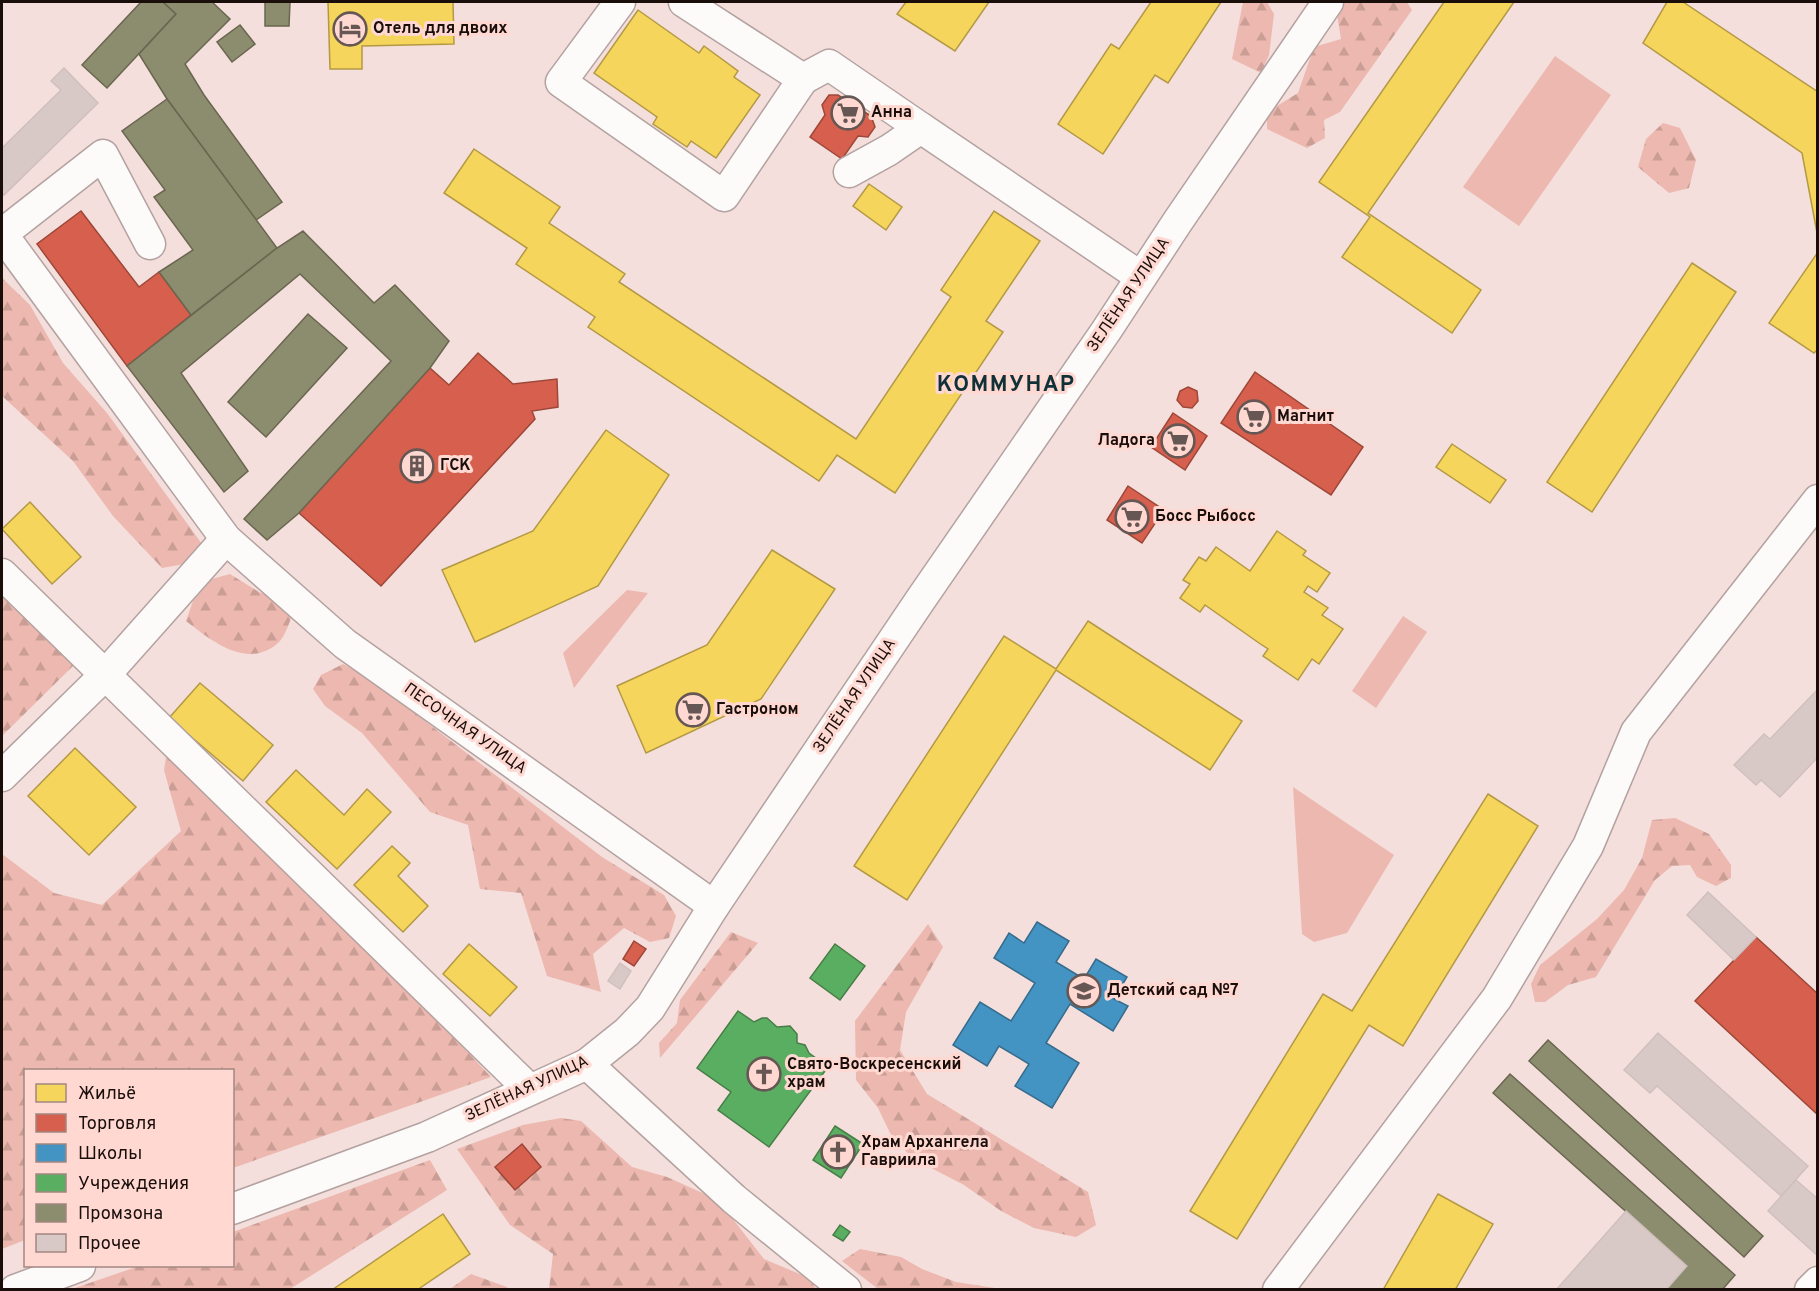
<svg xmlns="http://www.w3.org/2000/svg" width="1819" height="1291" font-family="Overpass,sans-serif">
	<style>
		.forest { fill: url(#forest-firs); fill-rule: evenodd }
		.green { fill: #ecb8af }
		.homes { fill: #f6d55c; stroke: #b49944; stroke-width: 1.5 }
		.shops { fill: #d6604d; stroke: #9e4739; stroke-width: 1.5 }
		.schools { fill: #4393c3; stroke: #376b8c; stroke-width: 1.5 }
		.public { fill: #5aae61; stroke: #477e47; stroke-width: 1.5 }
		.industry { fill: #8c8c6e; stroke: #6a6650; stroke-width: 1.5 }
		.building { fill: #d9c9c6; stroke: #d0c0bd; stroke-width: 1.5 }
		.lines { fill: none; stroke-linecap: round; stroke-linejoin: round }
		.minor-casing { stroke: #b3a2a0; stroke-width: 33 }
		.minor { stroke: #fdfafa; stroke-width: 30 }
		.labels { text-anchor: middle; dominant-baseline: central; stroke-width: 6; stroke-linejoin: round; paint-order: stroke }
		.poi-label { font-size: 16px; font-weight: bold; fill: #1a0e0b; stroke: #fed8d1; text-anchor: start }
		.street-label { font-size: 16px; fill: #1a0e0b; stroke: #fed8d1 }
		.district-label { font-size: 22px; font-weight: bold; letter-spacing: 1.5px; fill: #0f3137; stroke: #fed8d1 }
	</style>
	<defs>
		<pattern id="forest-firs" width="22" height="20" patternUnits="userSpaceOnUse" patternTransform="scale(1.5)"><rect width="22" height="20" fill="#ecb8af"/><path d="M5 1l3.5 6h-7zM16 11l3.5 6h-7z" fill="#ca9d95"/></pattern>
	</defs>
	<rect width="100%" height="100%" fill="#f4dfdc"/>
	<g class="forest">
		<path d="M1243,2H1267L1274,14L1269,55L1261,73L1232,59Z"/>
		<path d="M1335,2H1407L1412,10L1340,112L1324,120L1325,138L1307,148L1267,129V112L1298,93L1314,47L1341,39Z"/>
		<path d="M1663,123L1680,128L1696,160L1689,188L1669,193L1638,167L1646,139Z"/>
		<path d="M2,278L30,305L63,363L107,413L202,544L184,564L162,568L113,516L73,461L2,396Z"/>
		<path d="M230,574L259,592L277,598L295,609C290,619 286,636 278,643C247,670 212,641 186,621L193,601L212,579Z"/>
		<path d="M6,592L73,654V666L2,736V595Z"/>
		<path d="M343,664L369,678L602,857L664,895L676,916L669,938L650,942L624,928L593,954L601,992L547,976L521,893L480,889L468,825L430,812L362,733L325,706L313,689L321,675Z"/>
		<path d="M167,752L349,926L491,1077L233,1168L232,1070H26L25,1240L2,1249V854L54,893L102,905L181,831L164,770Z"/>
		<path d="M1675,818L1709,834L1731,865V878L1716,886L1697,877L1690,865L1672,866L1655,880L1596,977L1568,985L1545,1002H1535L1531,984L1540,965L1597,919L1624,890L1642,858L1652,820Z"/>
		<path d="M928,924L943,947L906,1012L900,1050L927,1094L1088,1192L1096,1225L1076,1237L1034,1228L1001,1211L964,1185L912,1158L890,1133L878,1108L856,1080L855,1021Z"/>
		<path d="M731,932L758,943L660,1058L659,1043L677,1023L680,1000Z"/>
		<path d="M561,1118L581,1121L632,1167L667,1177L718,1200L764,1259L809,1278L816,1289H549L553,1254L510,1225L457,1149L523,1125ZM522,1144L541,1167L515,1190L495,1167Z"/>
		<path d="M430,1160L447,1190L290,1289H72L139,1266H232L233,1232Z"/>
		<path d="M860,1249L901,1257L922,1269L956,1282L1001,1289H878L842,1261Z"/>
		<path d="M471,1274L507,1287L508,1289H450Z"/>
	</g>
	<g class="green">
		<path d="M1555,56L1611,95L1519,226L1463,187Z"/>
		<path d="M627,590L648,593L574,688L563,653Z"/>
		<path d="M1403,616L1427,632L1376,708L1352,691Z"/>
		<path d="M1293,787L1394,855L1347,933L1314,942L1302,934Z"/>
	</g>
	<g class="homes">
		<path d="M328,2H453L454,44L362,46V69H330Z"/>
		<path d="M906,2H989L955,51L897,14Z"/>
		<path d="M1151,2H1221L1168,83L1155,75L1103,154L1058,124L1111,44L1119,49Z"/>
		<path d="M1444,2H1514L1368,213L1481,290L1452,333L1342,257L1370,217L1319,182Z"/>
		<path d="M1667,2H1683L1818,92V238L1802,153L1643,43Z"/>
		<path d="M638,10L699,53L704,46L738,71L734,77L760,95L716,158L691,141L687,147L653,124L657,117L594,73Z"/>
		<path d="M474,149L560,207L549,223L625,274L619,282L856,439L951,297L941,290L994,211L1040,241L986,321L1003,332L895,493L837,455L819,481L588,327L595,317L516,264L527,248L444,193Z"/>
		<path d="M869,184L902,207L886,230L853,206Z"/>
		<path d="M1818,252V349L1814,353L1769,323Z"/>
		<path d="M1692,263L1736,292L1592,512L1547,482Z"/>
		<path d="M606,430L669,475L598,586L475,642L442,570L533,531Z"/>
		<path d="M1452,444L1506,480L1490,503L1436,467Z"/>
		<path d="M30,502L81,557L52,584L2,529Z"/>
		<path d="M1277,531L1306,551L1303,555L1330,573L1317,592L1308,586L1304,592L1328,608L1322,615L1343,629L1319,664L1312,659L1298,680L1263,656L1268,649L1259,643L1205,605L1200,612L1180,598L1190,584L1183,580L1199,557L1206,561L1216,547L1250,571Z"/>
		<path d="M772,550L835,589L761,699L646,753L617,686L707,645Z"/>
		<path d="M1088,621L1242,721L1210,770L1056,670L907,900L854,866L1004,636L1056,669Z"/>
		<path d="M200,683L273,745L243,781L169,718Z"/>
		<path d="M75,748L136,807L89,855L28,796Z"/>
		<path d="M296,770L344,815L367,789L391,812L337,869L266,802Z"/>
		<path d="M1488,794L1538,826L1403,1046L1369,1025L1237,1239L1190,1211L1323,994L1352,1011Z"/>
		<path d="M392,846L410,863L398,876L428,906L403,932L354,885Z"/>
		<path d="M469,944L517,987L490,1016L443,974Z"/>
		<path d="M1438,1194L1493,1224L1455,1290H1383Z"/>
		<path d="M443,1214L470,1254L417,1290H332Z"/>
	</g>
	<g class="shops">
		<path d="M829,95H838L871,116L875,127L868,137L858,136L842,159L810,137L825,115L822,105Z"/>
		<path d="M81,211L139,287L159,272L191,315L127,366L37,244Z"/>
		<path d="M478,353L513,384L557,379L558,407L532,411L535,419L381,586L299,513L430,368L449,385Z"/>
		<path d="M1255,372L1363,447L1331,495L1221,423Z"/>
		<path d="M1188,387L1197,391L1198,401L1192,408L1183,407L1177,400L1180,391Z"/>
		<path d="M1173,413L1207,436L1185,470L1151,447Z"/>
		<path d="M1128,486L1164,510L1142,543L1107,520Z"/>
		<path d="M1756,937L1818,994V1115L1695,1001Z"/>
		<path d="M634,941L646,949L634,966L623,959Z"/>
		<path d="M522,1144L541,1167L515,1190L495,1167Z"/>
	</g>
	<path class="schools" d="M1037,922L1069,941L1056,962L1084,979L1096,959L1127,977L1114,999L1128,1006L1113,1031L1070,1004L1046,1043L1079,1063L1052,1108L1015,1086L1029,1064L999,1046L987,1066L953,1045L980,1002L1011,1021L1035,983L994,958L1009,933L1024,943Z"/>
	<g class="public">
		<path d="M835,944L865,966L840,1000L810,978Z"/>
		<path d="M738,1011L754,1022L762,1018H767L777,1027L790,1026L797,1034V1043L805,1045L809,1053L828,1067L769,1147L718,1110L731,1092L697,1068Z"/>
		<path d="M835,1126L863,1144L841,1178L813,1160Z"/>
		<path d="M840,1225L850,1232L843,1241L833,1235Z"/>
	</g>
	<g class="industry">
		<path d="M141,2H163L176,14L107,88L82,65Z"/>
		<path d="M163,2H212L230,19L185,64L204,95L282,202L256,220L167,99L139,54L176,14Z"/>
		<path d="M265,2H290L289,26H265Z"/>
		<path d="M240,25L255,44L232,62L217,42Z"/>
		<path d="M167,99L277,248L191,315L159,272L193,250L154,197L165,190L122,131Z"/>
		<path d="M303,231L374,303L395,285L449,341L430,368L299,513L267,540L244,519L391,361L300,274L181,373L248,471L224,492L127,366L277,248Z"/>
		<path d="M308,314L347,348L266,437L228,402Z"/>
		<path d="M1548,1040L1763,1236L1744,1257L1529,1061Z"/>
		<path d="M1510,1074L1735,1275L1722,1290H1666L1687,1266L1493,1093Z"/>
	</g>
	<g class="building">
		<path d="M64,68L98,103L4,195L2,192V148L61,90L51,81Z"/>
		<path d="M1818,689V757L1780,797L1761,780L1756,785L1734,765L1764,734L1770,739Z"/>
		<path d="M1708,892L1756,937L1734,960L1687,915Z"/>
		<path d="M620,963L631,971L620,989L608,981Z"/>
		<path d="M1658,1033L1808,1166L1781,1196L1657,1086L1650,1093L1624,1070Z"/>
		<path d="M1796,1180L1818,1199V1256L1768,1211Z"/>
		<path d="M1626,1211L1687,1266L1666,1290H1556Z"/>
	</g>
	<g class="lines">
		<defs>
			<g id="minor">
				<path d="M620,2L561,82L724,196L803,79"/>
				<path d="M684,2L803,79L829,65L921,128"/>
				<path d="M849,172L889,150L921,128L1141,277"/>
				<path d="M150,244L103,155L2,234L226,539L345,644L714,906"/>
				<path d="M2,574L529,1089"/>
				<path d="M2,776L105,675L226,539"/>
				<path d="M587,1064L734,1199L846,1290"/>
				<path d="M232,1209L427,1137L587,1064L627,1032L650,1008L714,906L921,599L1106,331L1178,221L1328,2"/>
				<path d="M15,1290L80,1266"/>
				<path d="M1278,1290L1497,998L1588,846L1636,732L1818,500"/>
				<path d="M1810,1290L1818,1282"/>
			</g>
		</defs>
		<use href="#minor" class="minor-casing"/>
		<use href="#minor" class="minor"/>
	</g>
	<defs>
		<symbol id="hotel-ring" viewBox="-11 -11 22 22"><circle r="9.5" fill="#fed8d1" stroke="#665754" stroke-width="1.5"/><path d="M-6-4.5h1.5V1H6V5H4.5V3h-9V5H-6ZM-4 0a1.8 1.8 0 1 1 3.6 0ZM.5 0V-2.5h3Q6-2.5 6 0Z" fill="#665754"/></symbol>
		<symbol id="supermarket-ring" viewBox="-11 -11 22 22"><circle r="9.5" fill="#fed8d1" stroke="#665754" stroke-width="1.5"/><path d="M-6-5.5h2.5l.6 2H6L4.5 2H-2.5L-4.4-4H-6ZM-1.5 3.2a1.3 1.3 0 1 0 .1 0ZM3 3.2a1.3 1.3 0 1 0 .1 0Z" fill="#665754"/></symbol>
		<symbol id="building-ring" viewBox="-11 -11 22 22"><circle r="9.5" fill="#fed8d1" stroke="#665754" stroke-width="1.5"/><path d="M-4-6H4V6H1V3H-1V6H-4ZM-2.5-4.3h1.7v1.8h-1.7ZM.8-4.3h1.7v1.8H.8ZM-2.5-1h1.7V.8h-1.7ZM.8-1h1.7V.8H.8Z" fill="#665754"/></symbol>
		<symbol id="school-ring" viewBox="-11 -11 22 22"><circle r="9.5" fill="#fed8d1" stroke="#665754" stroke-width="1.5"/><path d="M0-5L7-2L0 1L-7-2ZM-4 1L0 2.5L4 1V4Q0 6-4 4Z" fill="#665754"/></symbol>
		<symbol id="church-ring" viewBox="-11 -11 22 22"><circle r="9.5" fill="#fed8d1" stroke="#665754" stroke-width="1.5"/><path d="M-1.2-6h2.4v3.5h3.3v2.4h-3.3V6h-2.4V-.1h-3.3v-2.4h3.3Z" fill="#665754"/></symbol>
	</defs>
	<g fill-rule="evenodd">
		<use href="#hotel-ring" x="331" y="10" width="38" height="38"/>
		<use href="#supermarket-ring" x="829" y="94" width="38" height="38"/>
		<use href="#supermarket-ring" x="1235" y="398" width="38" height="38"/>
		<use href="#supermarket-ring" x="1159" y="422" width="38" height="38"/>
		<use href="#building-ring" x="398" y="447" width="38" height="38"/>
		<use href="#supermarket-ring" x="1113" y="498" width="38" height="38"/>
		<use href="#supermarket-ring" x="674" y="691" width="38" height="38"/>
		<use href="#school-ring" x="1065" y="972" width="38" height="38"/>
		<use href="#church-ring" x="745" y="1055" width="38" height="38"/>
		<use href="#church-ring" x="819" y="1133" width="38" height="38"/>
	</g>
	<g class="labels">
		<g class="poi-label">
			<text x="373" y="29">Отель для двоих</text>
			<text x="871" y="113">Анна</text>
			<text x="1277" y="417">Магнит</text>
			<text x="1155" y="441" text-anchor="end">Ладога</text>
			<text x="440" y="466">ГСК</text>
			<text x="1155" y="517">Босс Рыбосс</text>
			<text x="716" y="710">Гастроном</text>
			<text x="1107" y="991">Детский сад №7</text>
			<text x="787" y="1065">Свято-Воскресенский<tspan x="787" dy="18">храм</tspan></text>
			<text x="861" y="1143">Храм Архангела<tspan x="861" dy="18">Гавриила</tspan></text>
		</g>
		<g class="street-label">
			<text transform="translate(1129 295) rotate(-56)">ЗЕЛЁНАЯ УЛИЦА</text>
			<text transform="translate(855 696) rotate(-56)">ЗЕЛЁНАЯ УЛИЦА</text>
			<text transform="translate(465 729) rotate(35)">ПЕСОЧНАЯ УЛИЦА</text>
			<text transform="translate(527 1089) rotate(-25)">ЗЕЛЁНАЯ УЛИЦА</text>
		</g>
		<g class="district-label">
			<text x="1006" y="385">КОММУНАР</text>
		</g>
	</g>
	<rect width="1819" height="1291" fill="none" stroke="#1a0e0b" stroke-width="6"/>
	<rect x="24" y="1069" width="210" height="198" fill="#fed8d1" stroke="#a38782" stroke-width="1.5"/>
	<rect x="36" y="1084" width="30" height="18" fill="#f6d55c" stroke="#a38782" stroke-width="1.5"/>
	<text x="78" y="1099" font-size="18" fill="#1a0e0b">Жильё</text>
	<rect x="36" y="1114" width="30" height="18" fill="#d6604d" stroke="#a38782" stroke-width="1.5"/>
	<text x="78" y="1129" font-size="18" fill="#1a0e0b">Торговля</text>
	<rect x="36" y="1144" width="30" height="18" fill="#4393c3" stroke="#a38782" stroke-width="1.5"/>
	<text x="78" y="1159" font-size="18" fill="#1a0e0b">Школы</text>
	<rect x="36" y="1174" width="30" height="18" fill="#5aae61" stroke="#a38782" stroke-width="1.5"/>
	<text x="78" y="1189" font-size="18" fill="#1a0e0b">Учреждения</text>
	<rect x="36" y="1204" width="30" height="18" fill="#8c8c6e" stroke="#a38782" stroke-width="1.5"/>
	<text x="78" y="1219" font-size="18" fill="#1a0e0b">Промзона</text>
	<rect x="36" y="1234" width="30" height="18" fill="#d9c9c6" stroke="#a38782" stroke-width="1.5"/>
	<text x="78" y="1249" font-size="18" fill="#1a0e0b">Прочее</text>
</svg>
